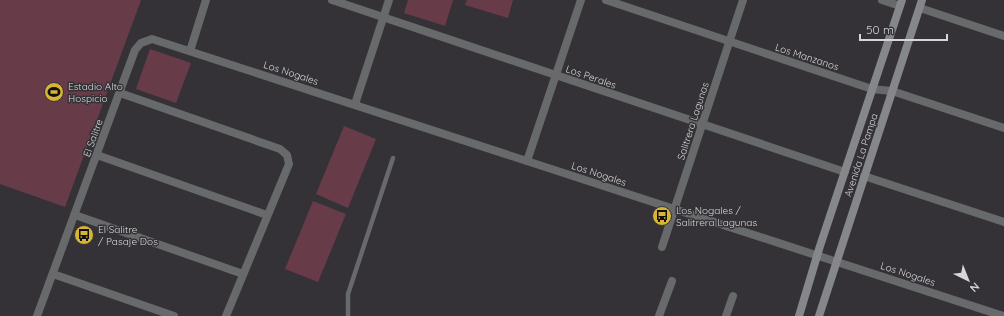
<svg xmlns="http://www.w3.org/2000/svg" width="1004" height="316" font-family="Quicksand,sans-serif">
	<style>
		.pitch { fill: #683b49 }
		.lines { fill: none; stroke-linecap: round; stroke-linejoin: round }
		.lane { stroke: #68696b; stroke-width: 4.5 }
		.street { stroke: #68696b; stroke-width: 8 }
		.secondary { stroke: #86878a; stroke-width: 8 }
		.labels { text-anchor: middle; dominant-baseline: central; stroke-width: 3; stroke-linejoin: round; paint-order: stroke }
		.street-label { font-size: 10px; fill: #d6d6d8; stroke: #343237 }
		.poi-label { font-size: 10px; fill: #d6d6d8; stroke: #343237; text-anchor: start }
	</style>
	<rect width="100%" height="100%" fill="#343237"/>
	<g class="pitch">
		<path d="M0,0H141L65,207L0,184Z"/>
		<path d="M408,0H453L445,26L404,13Z"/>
		<path d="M467,0H513L508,18L465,5Z"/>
		<path d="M150,49L191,63L176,103L136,89Z"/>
		<path d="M344,126L376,139L348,208L316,194Z"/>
		<path d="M313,201L346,214L318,282L285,269Z"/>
	</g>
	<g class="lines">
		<path class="lane" d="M348,316V294L393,158"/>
		<g class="street">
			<path d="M332,0L845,172"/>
			<path d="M606,0L866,87L872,89L892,91L1004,128"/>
			<path d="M882,0L900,6"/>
			<path d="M920,8L1004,36"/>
			<path d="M190,51L206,0"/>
			<path d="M120,93L280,149L287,155L289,164L226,316"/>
			<path d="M355,104L389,0"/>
			<path d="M97,155L267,215"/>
			<path d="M527,161L581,0"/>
			<path d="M864,176L1004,222"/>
			<path d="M75,215L243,274"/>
			<path d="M662,247L743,0"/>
			<path d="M53,274L174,316"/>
			<path d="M37,316L135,50L141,43L152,39L1003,316"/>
			<path d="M659,316L672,281"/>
			<path d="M726,316L733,296"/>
		</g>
		<g class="secondary">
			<path d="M799,316L820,246L902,0"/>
			<path d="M819,316L922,0"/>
		</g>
	</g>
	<defs>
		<symbol id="stadium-disc" viewBox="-11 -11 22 22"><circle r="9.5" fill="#d6b534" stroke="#343237"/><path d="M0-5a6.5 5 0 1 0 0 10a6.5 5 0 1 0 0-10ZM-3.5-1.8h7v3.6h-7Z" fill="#111"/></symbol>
		<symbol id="bus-disc" viewBox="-11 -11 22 22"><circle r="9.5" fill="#d6b534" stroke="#343237"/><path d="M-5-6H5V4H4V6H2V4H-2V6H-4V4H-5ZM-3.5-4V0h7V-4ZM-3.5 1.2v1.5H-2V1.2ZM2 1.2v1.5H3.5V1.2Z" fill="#111"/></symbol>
	</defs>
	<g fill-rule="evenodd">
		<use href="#stadium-disc" x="43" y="81" width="22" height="22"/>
		<use href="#bus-disc" x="651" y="205" width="22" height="22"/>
		<use href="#bus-disc" x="73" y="224" width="22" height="22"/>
	</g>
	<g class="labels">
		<g class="street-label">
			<text transform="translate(807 57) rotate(18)">Los Manzanos</text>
			<text transform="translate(291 73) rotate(18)">Los Nogales</text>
			<text transform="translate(591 77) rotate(19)">Los Perales</text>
			<text transform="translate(693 121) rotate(-72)">Salitrera Lagunas</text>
			<text transform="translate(93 138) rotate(-70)">El Salitre</text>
			<text transform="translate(861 155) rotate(-72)">Avenida La Pampa</text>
			<text transform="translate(599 174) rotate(18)">Los Nogales</text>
			<text transform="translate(908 274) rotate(18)">Los Nogales</text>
		</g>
		<g class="poi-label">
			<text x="68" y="86">Estadio Alto<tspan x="68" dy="12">Hospicio</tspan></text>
			<text x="676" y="210">Los Nogales /<tspan x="676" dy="12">Salitrera Lagunas</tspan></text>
			<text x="98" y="229">El Salitre<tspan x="98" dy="12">/ Pasaje Dos</tspan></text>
		</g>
	</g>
	<g transform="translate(968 280) rotate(137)" stroke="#343237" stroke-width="3" paint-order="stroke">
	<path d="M0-3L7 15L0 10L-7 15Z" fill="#d6d6d8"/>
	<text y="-6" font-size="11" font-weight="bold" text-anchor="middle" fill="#d6d6d8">N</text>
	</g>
	<path d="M860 34v6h87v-6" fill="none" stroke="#d6d6d8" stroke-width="2"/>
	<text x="866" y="34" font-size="12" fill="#d6d6d8" stroke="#343237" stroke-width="3" paint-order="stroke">50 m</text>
</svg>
